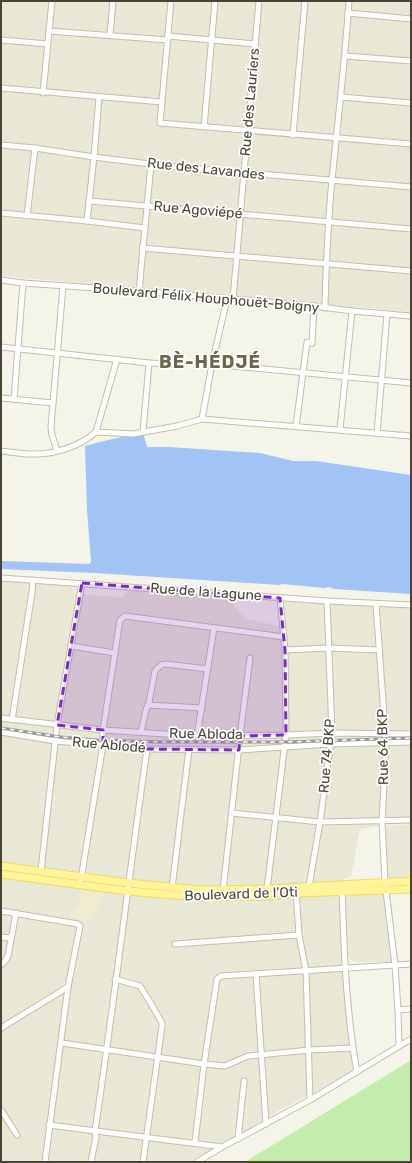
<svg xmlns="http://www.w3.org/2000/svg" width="412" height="1163" font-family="Rubik,sans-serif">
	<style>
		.residential { fill: #e9e7d6 }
		.education { fill: #efecd1 }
		.green { fill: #c5ecaf }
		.water { fill: #a1c3f5 }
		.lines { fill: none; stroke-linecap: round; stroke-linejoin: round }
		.minor-casing { stroke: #c1beaa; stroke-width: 7 }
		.major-casing { stroke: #ecdb60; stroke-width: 9 }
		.minor { stroke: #fff; stroke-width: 5 }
		.major { stroke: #fff497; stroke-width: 7 }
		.rail-casing { stroke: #989898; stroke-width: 3 }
		.rail { stroke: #fff; stroke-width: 1.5; stroke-dasharray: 4.5; stroke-linecap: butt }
		.marked { fill: #7b2cbf; fill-opacity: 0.2; stroke: #7b2cbf; stroke-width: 3; stroke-dasharray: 8 5; stroke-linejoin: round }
		.labels { text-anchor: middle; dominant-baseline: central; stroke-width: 3.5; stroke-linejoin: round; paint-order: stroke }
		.street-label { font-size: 14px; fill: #494536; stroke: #fff }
		.district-label { font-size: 18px; font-weight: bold; letter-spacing: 1px; fill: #6d664d; stroke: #fff }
	</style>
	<rect width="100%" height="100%" fill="#f5f4e8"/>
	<g class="residential">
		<path d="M1,1H411V312L1,276Z"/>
		<path d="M1,581L73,585L87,595L122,597L129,590L229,599L245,619L280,626L285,602L411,606V823L384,825L360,829L351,876L344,879V895L345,915V896L385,890L392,962H354L348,957L346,934L347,957L358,1069L278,1111L238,1139L203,1162H1Z"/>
		<path d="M411,824V877L390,879L386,877L385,829L387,826Z"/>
	</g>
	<path class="education" d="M82,890L106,894L89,923L69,918L74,907L77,908L80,901L78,900Z"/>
	<path class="green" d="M411,1060V1162H245Z"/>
	<path class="water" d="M126,436H144L147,447H169L260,453L293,461H316L411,475V594L334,589L329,587L324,588L282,584L279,585L95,573L1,569V561L89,564L91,562L87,510L85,446L100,442Z"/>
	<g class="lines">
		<defs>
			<g id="minor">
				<path d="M171,1L160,123L411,144"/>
				<path d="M348,13L411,19"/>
				<path d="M49,31L168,40"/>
				<path d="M110,35L113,1"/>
				<path d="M168,36L255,44"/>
				<path d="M1,40L48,44"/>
				<path d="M345,56L411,61"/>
				<path d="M1,88L162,102"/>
				<path d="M43,93L52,1"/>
				<path d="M341,97L411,103"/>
				<path d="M204,127L215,1"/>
				<path d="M293,135L305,1"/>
				<path d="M1,145L35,148L94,157L166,166L411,187"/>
				<path d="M89,201L411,229"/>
				<path d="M1,213L87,221L145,228"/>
				<path d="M27,216L35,148"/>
				<path d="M87,221L94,157L99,97"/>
				<path d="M142,248L411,271"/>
				<path d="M1,280L23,283L139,291L314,306L352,311L411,316"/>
				<path d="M139,291L151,164"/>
				<path d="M233,299L259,1"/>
				<path d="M325,308C326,265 328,222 332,180C338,120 345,61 349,1"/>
				<path d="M1,347L149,363L172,364"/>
				<path d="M212,364L411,383"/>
				<path d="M1,398L53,403"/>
				<path d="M14,399L23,283"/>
				<path d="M202,419L212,364L227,299"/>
				<path d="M296,426L307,342L312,343L314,306"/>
				<path d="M340,429L352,311"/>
				<path d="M96,432L117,359"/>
				<path d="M143,432L149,363"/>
				<path d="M377,433L387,314"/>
				<path d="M1,451C11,452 22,454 32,454C54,455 80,446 96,432L133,434L177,426L202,419L411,436"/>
				<path d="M57,451L52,435L51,427L63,286"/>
				<path d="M1,578L327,601L411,605"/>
				<path d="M376,604L386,743L382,822L385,882L395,965L398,1010L399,1045"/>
				<path d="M71,646L115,653"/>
				<path d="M285,650L329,648L379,650"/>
				<path d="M148,705L202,708"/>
				<path d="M1,718L103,730L197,736L286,735L332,733L411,734"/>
				<path d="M12,720L32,592L33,580"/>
				<path d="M1,732L55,741L147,749L239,750L331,744L411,742"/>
				<path d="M141,732L146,710L149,702L155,671L161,665L165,664L208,669"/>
				<path d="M197,736L214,628"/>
				<path d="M231,813L320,822L411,820"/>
				<path d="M41,871L57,725L82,583"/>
				<path d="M81,879L103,745V730L120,620L125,616L284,637"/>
				<path d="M309,886L320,822L332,733L327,601"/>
				<path d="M172,888L189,749"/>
				<path d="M267,889L286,735L285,650L280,598"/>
				<path d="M342,889C344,950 346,1012 357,1072"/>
				<path d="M296,890L299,935L306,971L310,1100"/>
				<path d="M223,891L240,736L250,658"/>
				<path d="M1,911L78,924L80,926L68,987L45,1162"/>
				<path d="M1,937L11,938"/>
				<path d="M175,944L299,935"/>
				<path d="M1,965L6,960L8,956L16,913"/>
				<path d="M256,974L266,1124"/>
				<path d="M115,979L140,986L150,1002L162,1023V1026L143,1162"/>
				<path d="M398,1010L411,1009"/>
				<path d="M1,1028L68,987"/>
				<path d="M62,1043L204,1064L225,1066L248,1056L309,1050L353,1048"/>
				<path d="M1,1110L17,1135"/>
				<path d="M49,1125L222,1147"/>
				<path d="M238,1139L244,1081"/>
				<path d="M195,1143L204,1064L217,979L221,976L411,964"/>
				<path d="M91,1162L96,1137L95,1131C114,1003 129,876 147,749"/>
				<path d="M197,1162L222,1147L310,1100L411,1039"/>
			</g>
			<g id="major">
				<path d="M1,866L128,883L200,890L267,889L411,881"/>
				<path d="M1,874L127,891L200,897L267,896L296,893L411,889"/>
			</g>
		</defs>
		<use href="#minor" class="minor-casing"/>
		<use href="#major" class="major-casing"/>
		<use href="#minor" class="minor"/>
		<use href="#major" class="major"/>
		<defs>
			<path id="rail" d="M1,728L61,737L97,740L158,742H286L411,738"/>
		</defs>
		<use href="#rail" class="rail-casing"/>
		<use href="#rail" class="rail"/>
	</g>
	<path class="marked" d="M82,583L280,598L285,650L286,735L240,736L239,750L147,749L103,745V730L57,725Z"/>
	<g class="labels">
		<g class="street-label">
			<text transform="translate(250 102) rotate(-85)">Rue des Lauriers</text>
			<text transform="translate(206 169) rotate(6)">Rue des Lavandes</text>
			<text transform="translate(198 210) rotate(5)">Rue Agoviépé</text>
			<text transform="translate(206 298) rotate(5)">Boulevard Félix Houphouët-Boigny</text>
			<text transform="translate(206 592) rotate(4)">Rue de la Lagune</text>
			<text transform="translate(206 734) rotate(1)">Rue Abloda</text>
			<text transform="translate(109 745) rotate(5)">Rue Ablodé</text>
			<text transform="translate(383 747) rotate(-91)">Rue 64 BKP</text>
			<text transform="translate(327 756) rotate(-85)">Rue 74 BKP</text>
			<text transform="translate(241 894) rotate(-2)">Boulevard de l'Oti</text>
		</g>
		<g class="district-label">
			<text x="210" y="362">BÈ-HÉDJÉ</text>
		</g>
	</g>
	<rect width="412" height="1163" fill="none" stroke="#494536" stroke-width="4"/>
</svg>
